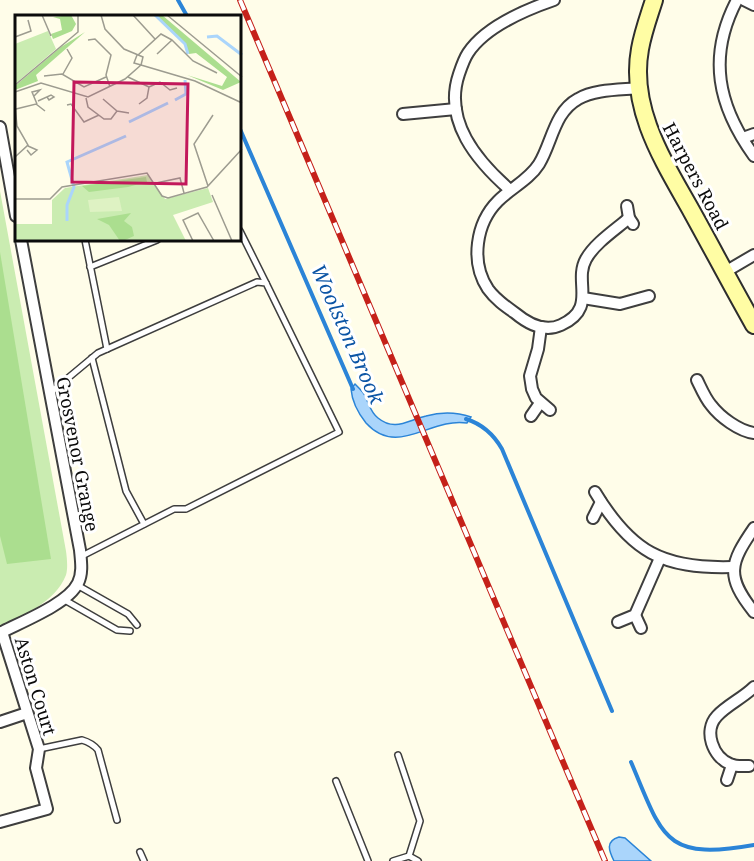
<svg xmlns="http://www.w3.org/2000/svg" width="754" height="861" font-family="'Noto Serif',serif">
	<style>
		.green { fill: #caecb1 }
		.forest { fill: #abde8f }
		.water { fill: #aad5fb; stroke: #2b84d7; stroke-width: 1.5 }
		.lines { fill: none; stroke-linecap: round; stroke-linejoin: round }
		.stream { stroke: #2b84d7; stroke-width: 4 }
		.lane-casing { stroke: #3e3e3e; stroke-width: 8 }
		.street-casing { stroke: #3e3e3e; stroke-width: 14 }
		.secondary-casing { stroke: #2d2d2d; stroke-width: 20 }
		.lane { stroke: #fff; stroke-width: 5 }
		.street { stroke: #fff; stroke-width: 10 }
		.secondary { stroke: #fffda4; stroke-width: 16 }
		.rail-casing { stroke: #c5211a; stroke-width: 6 }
		.rail { stroke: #fff; stroke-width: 4; stroke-dasharray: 11; stroke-linecap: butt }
		.labels { text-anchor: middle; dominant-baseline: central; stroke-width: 6; stroke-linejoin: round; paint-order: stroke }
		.street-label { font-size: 18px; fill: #0b0b0b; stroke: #fff }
		.water-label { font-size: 20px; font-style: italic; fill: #0c55a5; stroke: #fff }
		.inset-river { fill: none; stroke: #aad5fb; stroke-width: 3 }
		.inset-road { fill: none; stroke: #9d9c90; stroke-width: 1.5 }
		.view { fill: #c2185b; fill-opacity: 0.15; stroke: #c2185b; stroke-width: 3 }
		.inset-edge { fill: none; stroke: #0b0b0b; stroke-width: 3 }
	</style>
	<rect width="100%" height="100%" fill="#fffde9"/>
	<path class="green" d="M0,191L66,551C67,559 68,568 66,575C55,603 24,614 0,627Z"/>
	<path class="forest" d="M0,252L51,559L7,564L0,536Z"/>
	<g class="water">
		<path d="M355,384C358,387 362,391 364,394C369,403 370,412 378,418C395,432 408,420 426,416C441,412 456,412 471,417L467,423C430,417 398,458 366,423C358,413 352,401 351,389Z"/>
		<path d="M619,837L625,838L651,861H614C609,851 605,841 619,837Z"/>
	</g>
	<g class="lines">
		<g class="stream">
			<path d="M178,0L187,16"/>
			<path d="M240,129L353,389"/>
			<path d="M466,419C482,424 494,435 502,449L612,711"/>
			<path d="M631,762C663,837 663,861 754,845"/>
		</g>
		<defs>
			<g id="lane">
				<path d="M240,231L266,283"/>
				<path d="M85,240L107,349"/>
				<path d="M90,267L157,240"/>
				<path d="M92,358L126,491L144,524"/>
				<path d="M50,393L98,353L257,282L266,283L339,432L186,509H174L80,557"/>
				<path d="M77,585L128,614L137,625"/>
				<path d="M63,599L117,630L130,631"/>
				<path d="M39,749L82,740C89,742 93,744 98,750L117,820"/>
				<path d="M336,781L368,861"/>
				<path d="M140,852L144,861"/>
				<path d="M409,856L418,861"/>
				<path d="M393,861L409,856L420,821L398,755"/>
			</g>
			<g id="street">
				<path d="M737,0C707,57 718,106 754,156"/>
				<path d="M744,0L754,5"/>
				<path d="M403,114L456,109"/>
				<path d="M0,127L16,216"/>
				<path d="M743,138L754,134"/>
				<path d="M510,190C477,161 443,121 459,74C461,68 464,59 468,53C485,27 525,10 554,0"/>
				<path d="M627,206L629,218L633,224"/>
				<path d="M629,218C615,230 595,243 586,259C573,282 598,308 561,325C544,333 527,323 515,313C505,306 495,299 488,289C470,262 476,223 498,201C511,188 529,180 539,164C552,143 554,112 578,99C595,89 620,90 640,88"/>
				<path d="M725,272L754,255"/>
				<path d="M583,298L620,304L649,296"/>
				<path d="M541,327L538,349L530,376L532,389L536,398L550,410"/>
				<path d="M697,380C701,388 705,398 711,405C720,417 739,431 754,433"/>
				<path d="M531,416L540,403"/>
				<path d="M595,492C631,552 663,569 732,567"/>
				<path d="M593,518L601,502"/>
				<path d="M754,528C730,563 725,576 754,612"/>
				<path d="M635,615L641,628"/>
				<path d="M618,622L635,615L660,558"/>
				<path d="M0,633C21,622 68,604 78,583C83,573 81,561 80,550L21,240"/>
				<path d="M0,722L27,713"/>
				<path d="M749,766C743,766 736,767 730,764C713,757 703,731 717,716C727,705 743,698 754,687"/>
				<path d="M727,780L732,765"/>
				<path d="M0,822L47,809L36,768L39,749L2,632"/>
			</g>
			<path id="secondary" d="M654,0C649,16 643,32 640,49C629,109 664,162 692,212C713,250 733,288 754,325"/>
		</defs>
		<use href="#lane" class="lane-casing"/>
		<use href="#street" class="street-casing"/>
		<use href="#secondary" class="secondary-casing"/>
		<use href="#lane" class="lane"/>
		<use href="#street" class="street"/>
		<use href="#secondary" class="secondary"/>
		<defs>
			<path id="rail" d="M240,0L605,861"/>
		</defs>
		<use href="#rail" class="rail-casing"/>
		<use href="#rail" class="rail"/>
	</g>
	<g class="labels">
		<g class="street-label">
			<text transform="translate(696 176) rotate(62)">Harpers Road</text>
			<text transform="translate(78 454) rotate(79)">Grosvenor Grange</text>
			<text transform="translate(36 686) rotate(73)">Aston Court</text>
		</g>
		<g class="water-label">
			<text transform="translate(348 334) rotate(66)">Woolston Brook</text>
		</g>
	</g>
	<g transform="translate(15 15)">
		<rect width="226" height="226" fill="#fffde9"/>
		<path d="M33,16L41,34L0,69V29ZM133,160L150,184L193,173L198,187L158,200L171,226H0V209H37V185L50,173Z" fill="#caecb1"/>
		<path d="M56,0L61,9L57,16L38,24L36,19L47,15L45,4L38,2ZM140,0H147L226,67L208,75L172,60L207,71L212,62L181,38L174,39L170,29ZM70,17L21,60L23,66L0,75V71L46,32ZM131,162L132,167L113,172L74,177L67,171ZM116,198L109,206L117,212L119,221L110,225L105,226L94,210L82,204Z" fill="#abde8f"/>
		<path d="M104,182L107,196L75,197L73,185Z" fill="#def2c3"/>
		<path class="inset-river" d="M140,0L170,29L173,39M192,22L202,21L227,40M160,85L171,79L170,65M114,107L153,88M52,206V190L59,172L52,147L111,121"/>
		<path class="inset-road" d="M27,0L36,21M86,0L90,14L109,34L128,42L126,50L119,48L122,40M118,0L140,24M152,0L227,62M0,22L16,16L13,5M73,25L80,24L96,40L91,60L95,72M142,39L157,25L178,46L202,58M123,40L146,19L157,25M126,50L180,66L227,88M48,59L57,43L52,34M29,61L47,59L69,72L91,62M113,62L134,72M0,70L63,17V1M134,72L145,67L155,75L162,73M0,77L26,68L73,82L110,64L126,50M19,81L25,75L17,77L22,89M71,83L73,92L89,104H96L102,96M88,84L102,96L114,98M23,86L36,80L39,82L34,85L32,82M124,89L132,83L134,72M52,90L56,89L69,107L84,100M0,91L2,111L13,130L0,142M1,94L21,89L30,96M12,135L16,140L22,135L13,131M141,168L165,163L169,178M193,171L179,129L198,100M197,180L217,226M0,184H35L47,172L132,158L147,181L153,183L192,172L227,134M178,226L168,205L183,198L199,226"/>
		<path class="view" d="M59,67L173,69L171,169L57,167Z"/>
		<rect width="226" height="226" class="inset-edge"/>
	</g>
</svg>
